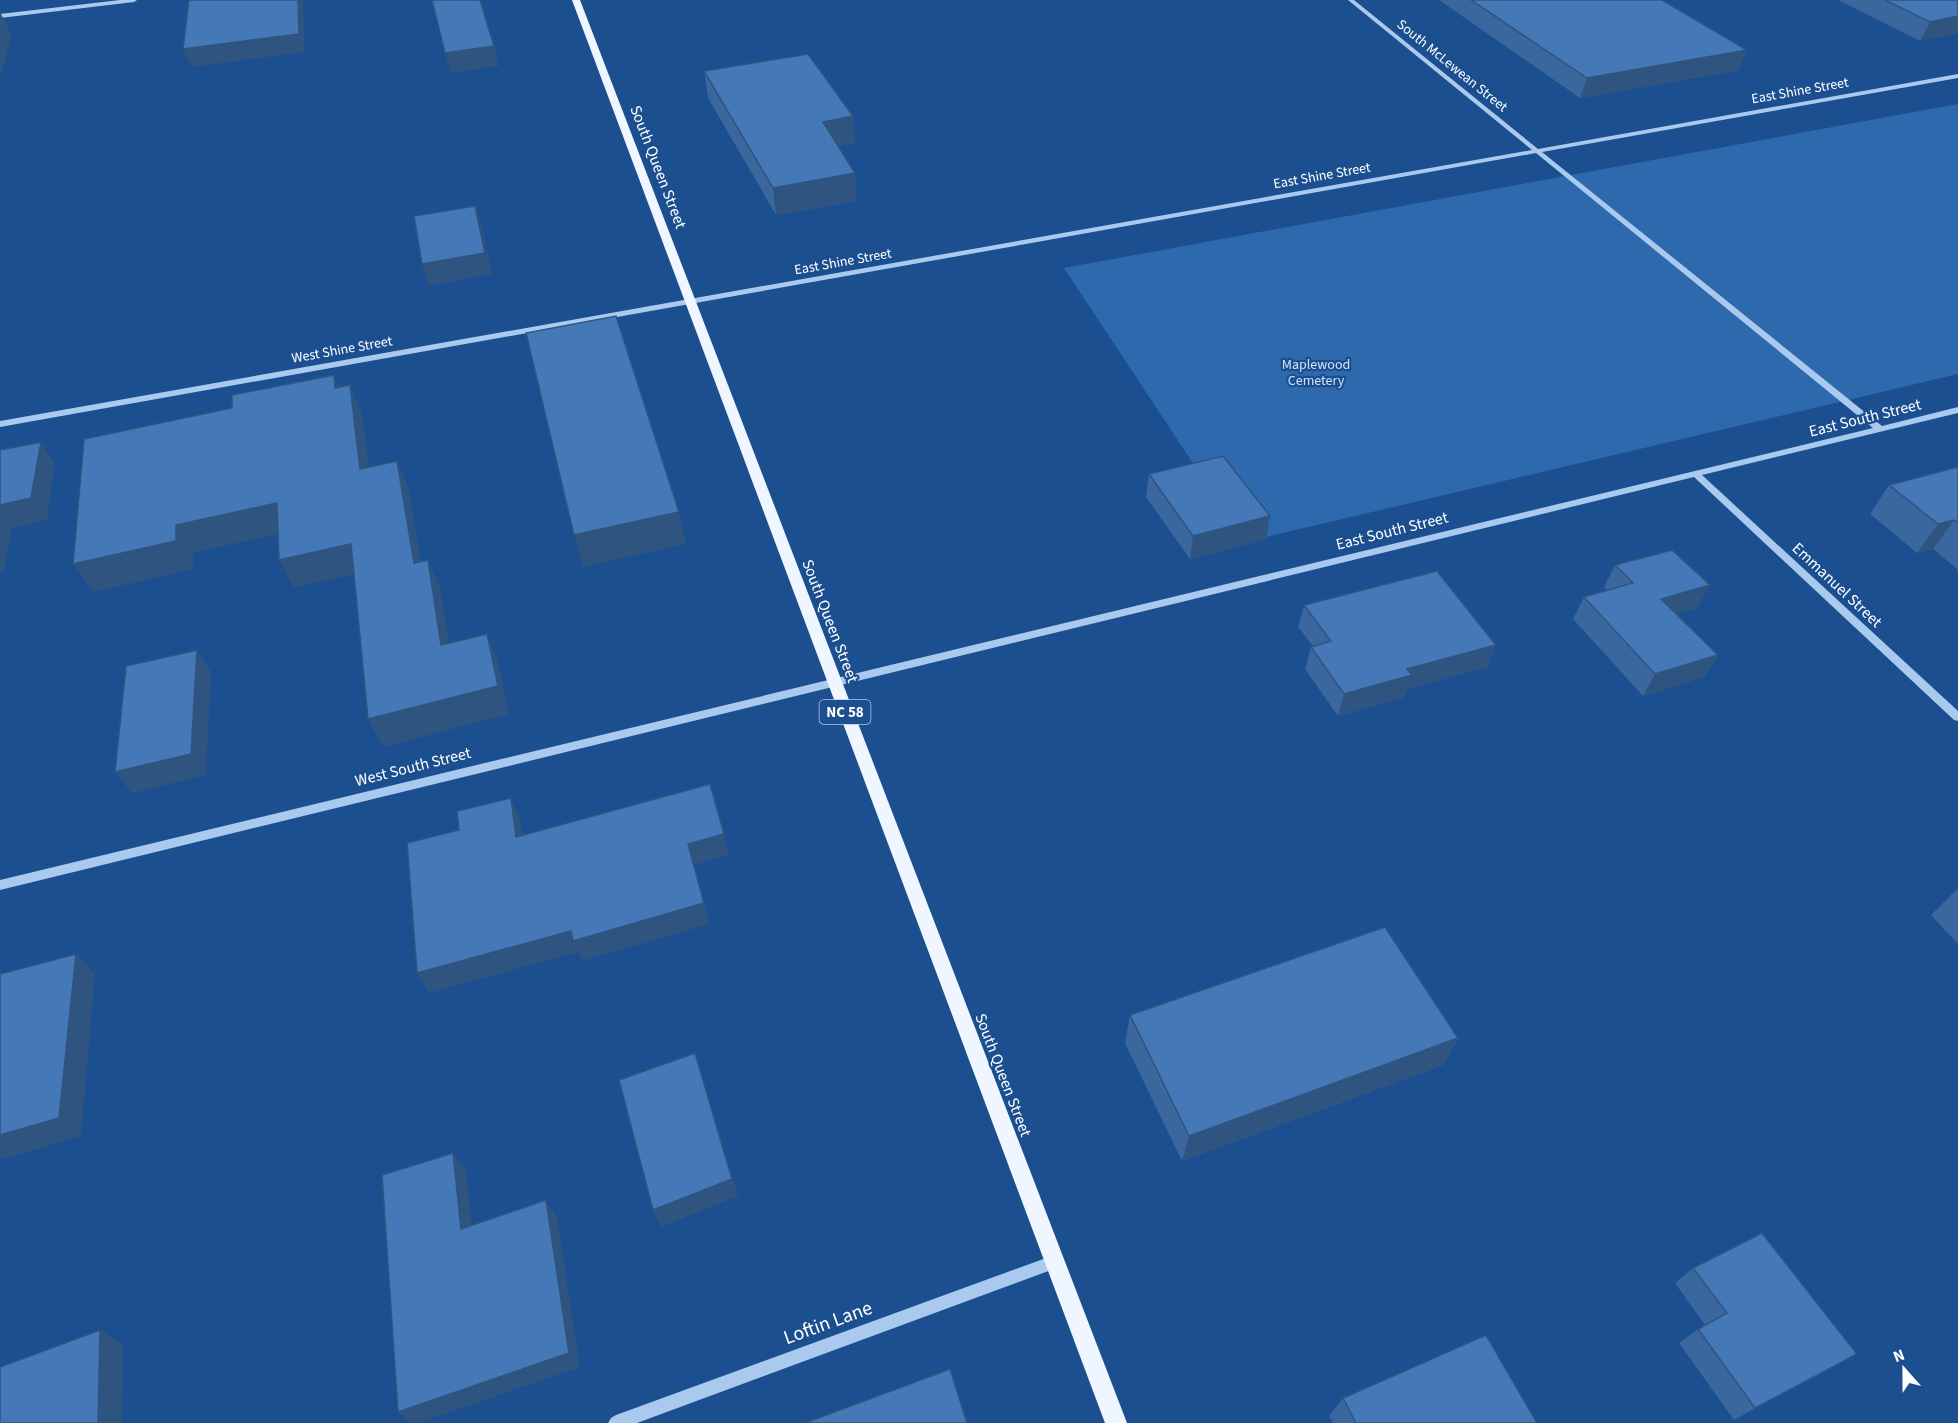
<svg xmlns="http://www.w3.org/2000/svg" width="1958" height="1423" font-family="'Source Sans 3',sans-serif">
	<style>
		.green { fill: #2e69ad }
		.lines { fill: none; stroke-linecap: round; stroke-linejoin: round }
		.minor { fill: #a9c9ee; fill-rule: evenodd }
		.major { fill: #f0f6ff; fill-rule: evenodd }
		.wall { fill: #3a679d }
		.shaded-wall { fill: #305480 }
		.building { fill: #4478b7; stroke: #305480; stroke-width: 1.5 }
		.labels { text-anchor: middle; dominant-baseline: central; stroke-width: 4.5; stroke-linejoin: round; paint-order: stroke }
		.far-street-label { font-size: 14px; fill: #fff; stroke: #1b4f8f }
		.far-park-label { font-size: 14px; fill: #cfe3fa; stroke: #1b4f8f }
		.shield { fill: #1b4f8f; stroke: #bbcadd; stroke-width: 1.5 }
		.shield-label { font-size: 15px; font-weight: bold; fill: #fff }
		.street-label { font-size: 16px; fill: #fff; stroke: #1b4f8f }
		.near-street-label { font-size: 20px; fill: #fff; stroke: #1b4f8f }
	</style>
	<rect width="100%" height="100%" fill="#1b4f8f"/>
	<path class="green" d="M1958,104V374L1245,542L1064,268Z"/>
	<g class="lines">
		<g class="minor">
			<path d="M120,0H137L134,2L0,18V14Z"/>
			<path d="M1348,0H1354L1538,149L1958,74V78L1542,152L1882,426L1958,407V413L1702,475L1958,711V721L1954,720L1694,477L0,890V880L1873,428L1536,153L0,427V421L1532,150Z"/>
			<path d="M1054,1255L1059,1257L1061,1262L1059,1267L1054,1269L637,1423H608L611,1418L616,1415Z"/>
		</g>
		<path class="major" d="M572,0H580L1127,1423H1105Z"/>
	</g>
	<g class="wall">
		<path d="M1439,0H1662L1739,70L1580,98Z"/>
		<path d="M1838,0H1958V33L1920,41Z"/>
		<path d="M704,71L853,116L855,143L838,146L857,201L776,215L708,98Z"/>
		<path d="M1958,467V570L1933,549L1917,553L1870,514L1889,485Z"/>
		<path d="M1149,474L1270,516L1266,539L1190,559L1146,497Z"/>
		<path d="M1615,565L1697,608L1676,613L1718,655L1704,677L1643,696L1573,619L1584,597L1607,590L1604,587Z"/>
		<path d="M1304,605L1496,645L1487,667L1407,689L1404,697L1338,716L1305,669L1311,647L1313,646L1298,627Z"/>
		<path d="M1958,888V944L1931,915Z"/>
		<path d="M1130,1015L1458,1038L1443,1065L1182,1161L1125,1043Z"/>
		<path d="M1693,1268L1857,1354L1834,1367L1734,1420L1679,1343L1698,1329L1705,1325L1675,1283Z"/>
		<path d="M1343,1398L1537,1423H1333L1329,1416Z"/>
	</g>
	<g class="shaded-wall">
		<path d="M298,0H303L305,52L191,67L183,49Z"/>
		<path d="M0,12L12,35L0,77Z"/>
		<path d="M1958,16V33L1920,41L1930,22Z"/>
		<path d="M494,46L499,66L451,73L445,53Z"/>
		<path d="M1747,50L1739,70L1580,98L1587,78Z"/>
		<path d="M853,116L855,143L825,149L823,122Z"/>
		<path d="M855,173L857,201L776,215L773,188Z"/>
		<path d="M475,206L482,227L492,274L429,286L422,264Z"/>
		<path d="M334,375L346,403L335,388Z"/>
		<path d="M350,385L362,413L373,497L360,469Z"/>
		<path d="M41,442L55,464L47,520L12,528L4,571L0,572V505Z"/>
		<path d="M397,461L409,490L426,591L414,563Z"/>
		<path d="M277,503L291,531L193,553V569L93,592L73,564L176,525Z"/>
		<path d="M679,512L686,544L583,567L574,535Z"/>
		<path d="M1270,516L1266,539L1190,559L1193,536Z"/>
		<path d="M1954,520L1933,549L1917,553L1938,524Z"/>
		<path d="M351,544L364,572L294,588L279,560Z"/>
		<path d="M428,560L440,588L454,673L441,645Z"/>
		<path d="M1710,585L1697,608L1649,621L1661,599Z"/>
		<path d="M487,634L498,662L509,714L383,747L368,719Z"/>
		<path d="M1496,645L1487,667L1407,689L1404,697L1338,716L1344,694L1407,669Z"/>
		<path d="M197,650L211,672L206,775L132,793L115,772Z"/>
		<path d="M1718,655L1704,677L1643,696L1655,674Z"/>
		<path d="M511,798L520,819L525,858L516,837Z"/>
		<path d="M724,834L729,855L694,865L710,924L582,961L578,952L429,993L417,973L688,844Z"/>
		<path d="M76,954L95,974L81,1136L0,1160V1135Z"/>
		<path d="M1458,1038L1443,1065L1182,1161L1189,1136Z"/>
		<path d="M695,1053L738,1196L661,1227L653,1210Z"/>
		<path d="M453,1153L466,1171L474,1245L461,1229Z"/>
		<path d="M546,1200L557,1217L580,1367L418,1423H411L398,1412Z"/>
		<path d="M100,1330L123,1344L122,1423H98Z"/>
		<path d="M1857,1354L1834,1367L1734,1420L1755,1408Z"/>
	</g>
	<g class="building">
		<path d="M189,0H298L299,34L183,49Z"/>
		<path d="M432,0H480L494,46L445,53Z"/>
		<path d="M1471,0H1662L1747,50L1587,78Z"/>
		<path d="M1885,0H1958V16L1930,22Z"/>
		<path d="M808,54L853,116L823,122L855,173L773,188L704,71Z"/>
		<path d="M475,206L485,253L422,264L414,216Z"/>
		<path d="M616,316L679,512L574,535L526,333Z"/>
		<path d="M334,375L335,388L350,385L360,469L397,461L414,563L428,560L441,645L487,634L498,686L368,719L351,544L279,560L277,503L176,525V541L73,564L84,439L232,408V395Z"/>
		<path d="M41,442L31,498L0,505V450Z"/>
		<path d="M1223,456L1270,516L1193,536L1149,474Z"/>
		<path d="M1958,467V523L1954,520L1938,524L1889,485Z"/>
		<path d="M1672,550L1710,585L1661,599L1718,655L1655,674L1584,597L1633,583L1615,565Z"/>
		<path d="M1437,571L1496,645L1407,669L1412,675L1344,694L1311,647L1331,641L1304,605Z"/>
		<path d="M197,650L191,754L115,772L126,666Z"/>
		<path d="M710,784L724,834L688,844L704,903L573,941L571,931L417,973L407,843L459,830L457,811L511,798L516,837Z"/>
		<path d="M1385,927L1458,1038L1189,1136L1130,1015Z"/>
		<path d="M76,954L59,1118L0,1135V974Z"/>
		<path d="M695,1053L732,1179L653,1210L619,1080Z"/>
		<path d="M453,1153L461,1229L546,1200L569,1353L398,1412L382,1175Z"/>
		<path d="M1762,1233L1857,1354L1755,1408L1698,1329L1727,1313L1693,1268Z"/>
		<path d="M100,1330L98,1423H0V1367Z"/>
		<path d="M1486,1335L1537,1423H1356L1343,1398Z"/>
		<path d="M950,1369L967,1423H805Z"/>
	</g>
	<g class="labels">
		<g class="far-street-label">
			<text transform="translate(1452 66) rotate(39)">South McLewean Street</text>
			<text transform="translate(1800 91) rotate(-10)">East Shine Street</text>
			<text transform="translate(1322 176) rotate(-10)">East Shine Street</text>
			<text transform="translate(843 262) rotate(-10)">East Shine Street</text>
			<text transform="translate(342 350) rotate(-10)">West Shine Street</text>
		</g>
		<g class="far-park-label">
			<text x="1316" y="365">Maplewood<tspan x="1316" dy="16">Cemetery</tspan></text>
		</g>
		<rect class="shield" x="819.5" y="700" width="51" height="24" rx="4.5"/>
		<g class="shield-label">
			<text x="845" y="712">NC 58</text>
		</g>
		<g class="street-label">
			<text transform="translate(658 167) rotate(69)">South Queen Street</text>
			<text transform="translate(1865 418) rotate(-14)">East South Street</text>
			<text transform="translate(1392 531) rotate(-14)">East South Street</text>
			<text transform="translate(1837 585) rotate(43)">Emmanuel Street</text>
			<text transform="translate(830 621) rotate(69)">South Queen Street</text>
			<text transform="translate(413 767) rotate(-14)">West South Street</text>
			<text transform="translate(1003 1075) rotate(69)">South Queen Street</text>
		</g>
		<g class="near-street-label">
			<text transform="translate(828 1323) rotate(-20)">Loftin Lane</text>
		</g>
	</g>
	<g transform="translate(1904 1369) rotate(339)" stroke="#1b4f8f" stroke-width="4.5" paint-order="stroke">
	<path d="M0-4.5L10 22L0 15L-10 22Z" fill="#ffffff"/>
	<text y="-9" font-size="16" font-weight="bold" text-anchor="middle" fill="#ffffff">N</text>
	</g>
</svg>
